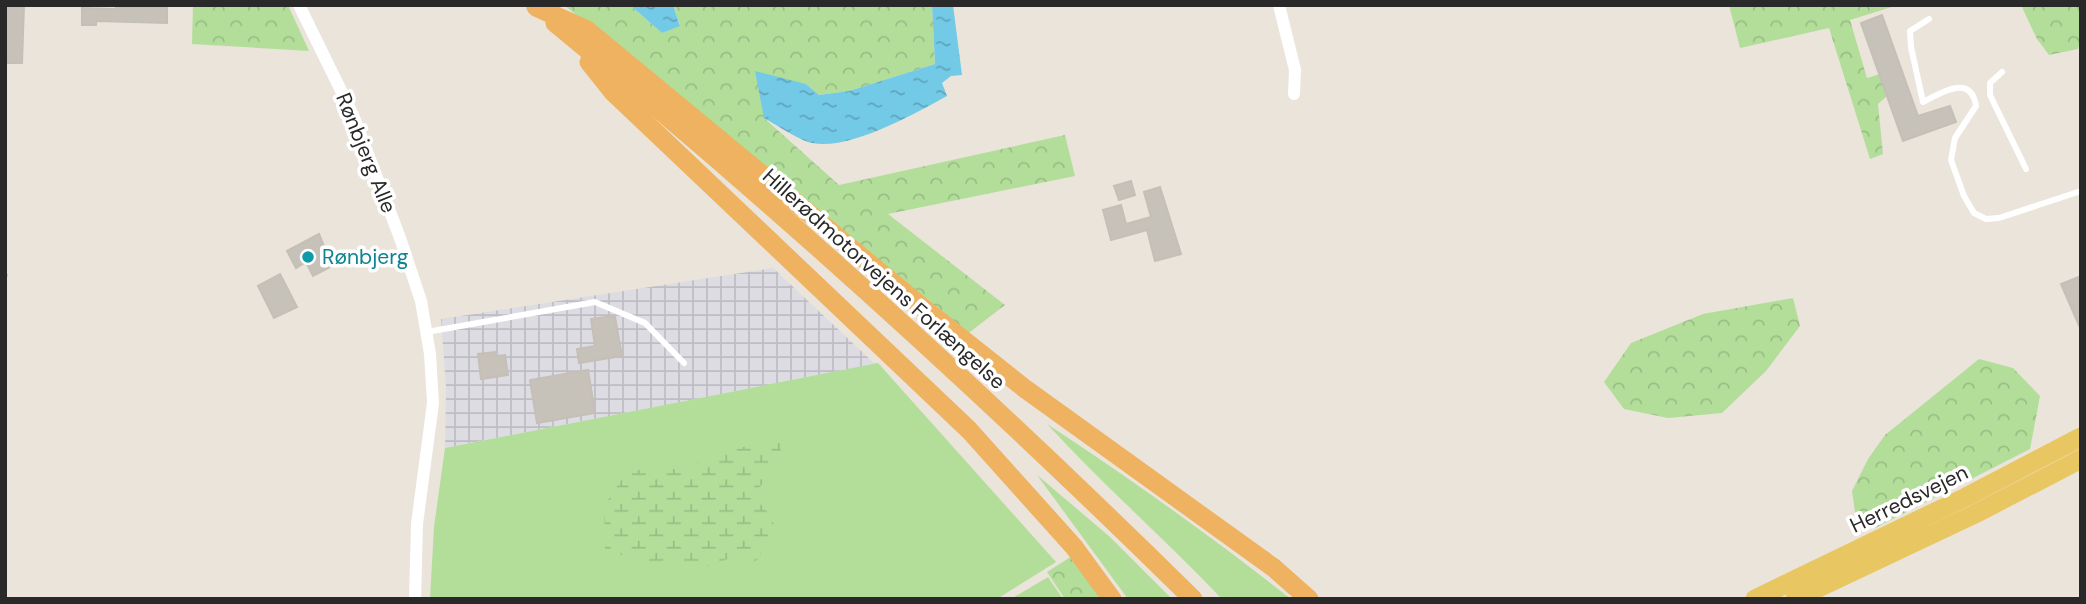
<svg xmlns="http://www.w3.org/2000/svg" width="2086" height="604" font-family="'DM Sans',sans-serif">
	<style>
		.industrial { fill: url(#industrial-grid) }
		.grass { fill: #b2de9a }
		.forest { fill: url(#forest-crowns) }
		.wetland { fill: url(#wetland-marsh) }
		.water { fill: url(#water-ripples) }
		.building { fill: #c6c2ba; stroke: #c5bfb5; stroke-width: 2 }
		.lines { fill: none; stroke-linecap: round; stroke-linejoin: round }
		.path { stroke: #c3c3c3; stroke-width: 2.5; stroke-dasharray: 5 3.5; stroke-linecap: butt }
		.service { stroke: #fff; stroke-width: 6 }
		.minor { stroke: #fff; stroke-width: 12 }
		.primary { stroke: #e8c763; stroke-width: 19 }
		.trunk { stroke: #eeb260; stroke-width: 19 }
		.culture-dot { fill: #0f9aa8; stroke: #fff; stroke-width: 2.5 }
		.labels { text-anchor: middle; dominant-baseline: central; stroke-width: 7; stroke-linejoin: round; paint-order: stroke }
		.street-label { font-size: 21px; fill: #292929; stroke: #fff }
		.culture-label { font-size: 21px; fill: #0d838f; stroke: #fff; text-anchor: start }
	</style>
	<defs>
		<pattern id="industrial-grid" width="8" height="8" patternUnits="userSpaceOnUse" patternTransform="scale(1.75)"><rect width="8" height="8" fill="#dedce3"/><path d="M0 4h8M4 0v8" fill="none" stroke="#bebdc3"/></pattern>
		<pattern id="forest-crowns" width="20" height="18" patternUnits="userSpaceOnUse" patternTransform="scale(1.75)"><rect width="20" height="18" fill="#b2de9a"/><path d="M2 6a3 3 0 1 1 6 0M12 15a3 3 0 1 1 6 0" fill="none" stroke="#99be85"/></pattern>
		<pattern id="wetland-marsh" width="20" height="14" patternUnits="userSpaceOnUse" patternTransform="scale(1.75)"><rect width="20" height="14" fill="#b2de9a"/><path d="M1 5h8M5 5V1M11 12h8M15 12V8" fill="none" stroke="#99be85"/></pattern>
		<pattern id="water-ripples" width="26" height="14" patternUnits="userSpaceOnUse" patternTransform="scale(1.75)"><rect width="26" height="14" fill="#73cae7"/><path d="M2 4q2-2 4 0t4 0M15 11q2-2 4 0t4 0" fill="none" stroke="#5ea4bb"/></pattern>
	</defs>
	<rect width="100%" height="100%" fill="#eae4db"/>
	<path class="industrial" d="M773,268L875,364L445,448L446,387L441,319Z"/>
	<g class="grass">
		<path d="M878,363L1056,562L997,599H430L434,527L445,448Z"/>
		<path d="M1047,424C1131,479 1212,537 1291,599H1222C1165,539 1103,485 1047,424Z"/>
		<path d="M1037,475L1110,537L1172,599H1128Z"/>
		<path d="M1048,577L1063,599H1011Z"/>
	</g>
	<g class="forest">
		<path d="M193,5H288L309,51L192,44Z"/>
		<path d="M564,5H630L662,33L680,25L673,5H932L935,64L849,91L819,95L806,84L764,118L839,185L1065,135L1075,176L888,214L1005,305L966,335Z"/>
		<path d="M1729,5H1898L1850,20L1867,78L1880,74L1887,96L1878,104L1883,154L1870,159L1829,28L1740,48Z"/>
		<path d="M2021,5H2081V39L2078,49L2049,55L2037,39Z"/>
		<path d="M1793,298L1800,326L1766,371L1722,413L1668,418L1624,409L1604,382L1631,343L1703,314Z"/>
		<path d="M1979,359L2013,368L2040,396L2030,449L1875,528L1856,519L1852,491L1868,459L1885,435Z"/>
		<path d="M1072,556L1101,599H1065L1047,572Z"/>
	</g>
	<path class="wetland" d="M781,443L780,465L752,495L774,519L771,539L754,564L733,557L700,569L636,560L605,549L604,506L628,470L679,469L743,447Z"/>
	<g class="water">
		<path d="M630,5H673L680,26L662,33Z"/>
		<path d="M932,5H953L962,75L951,76L942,83L947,96C916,113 849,151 812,143C798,140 777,125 764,118L755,71L806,84L819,95L849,91L935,64Z"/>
	</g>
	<g class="building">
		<path d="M5,5H24L22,63H5Z"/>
		<path d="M116,5H167V23L96,21V25H82V8L116,9Z"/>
		<path d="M1882,15L1918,116L1950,106L1956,122L1903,141L1861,23Z"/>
		<path d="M1131,181L1135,195L1119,200L1114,186Z"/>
		<path d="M1160,187L1181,254L1155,261L1147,230L1111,240L1103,210L1121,205L1126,224L1151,217L1144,192Z"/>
		<path d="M319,234L332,266L313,276L306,262L296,268L287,251Z"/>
		<path d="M280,274L297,307L274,318L258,286Z"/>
		<path d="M2081,276V330L2061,284Z"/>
		<path d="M613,316L615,317L622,356L579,363L577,349L595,346L591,319Z"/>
		<path d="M495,352V356L505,355L508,375L481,379L478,354Z"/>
		<path d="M588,370L595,413L537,423L530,380Z"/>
	</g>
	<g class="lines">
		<g class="path">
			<path d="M5,105V106"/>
			<path d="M5,261V275"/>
			<path d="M5,285L7,274"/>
		</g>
		<g class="service">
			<path d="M1929,19L1910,31L1911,47L1923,102C1941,93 1971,73 1976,106L1955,138L1951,160L1964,196L1974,213L1986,219L1999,218L2081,191"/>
			<path d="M2002,72L1990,83V95L2026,169"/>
			<path d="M427,332L595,302L645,323L684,363"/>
		</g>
		<g class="minor">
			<path d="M299,5L353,115L400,238L421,301L430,354L433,403L417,524L415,599"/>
			<path d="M1279,5L1295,70L1294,94"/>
		</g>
		<g class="primary">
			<path d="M1755,599L1966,497L2081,437"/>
			<path d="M1795,599L1975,514L2081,459"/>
		</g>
		<g class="trunk">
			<path d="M536,7L587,30L922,307L1024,388L1274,568L1309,599"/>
			<path d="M555,23C777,205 989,398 1193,599"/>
			<path d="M589,62L613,92L969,430L1074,547L1112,599"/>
		</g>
	</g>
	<circle class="culture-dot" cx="308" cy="257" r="7"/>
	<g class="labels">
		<g class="street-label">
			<text transform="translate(366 153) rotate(68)">Rønbjerg Alle</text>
			<text transform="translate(884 279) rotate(42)">Hillerødmotorvejens Forlængelse</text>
			<text transform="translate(1909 499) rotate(-26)">Herredsvejen</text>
		</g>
		<g class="culture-label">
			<text x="322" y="257">Rønbjerg</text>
		</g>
	</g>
	<rect width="2086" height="604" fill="none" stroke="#292929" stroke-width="14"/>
</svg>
